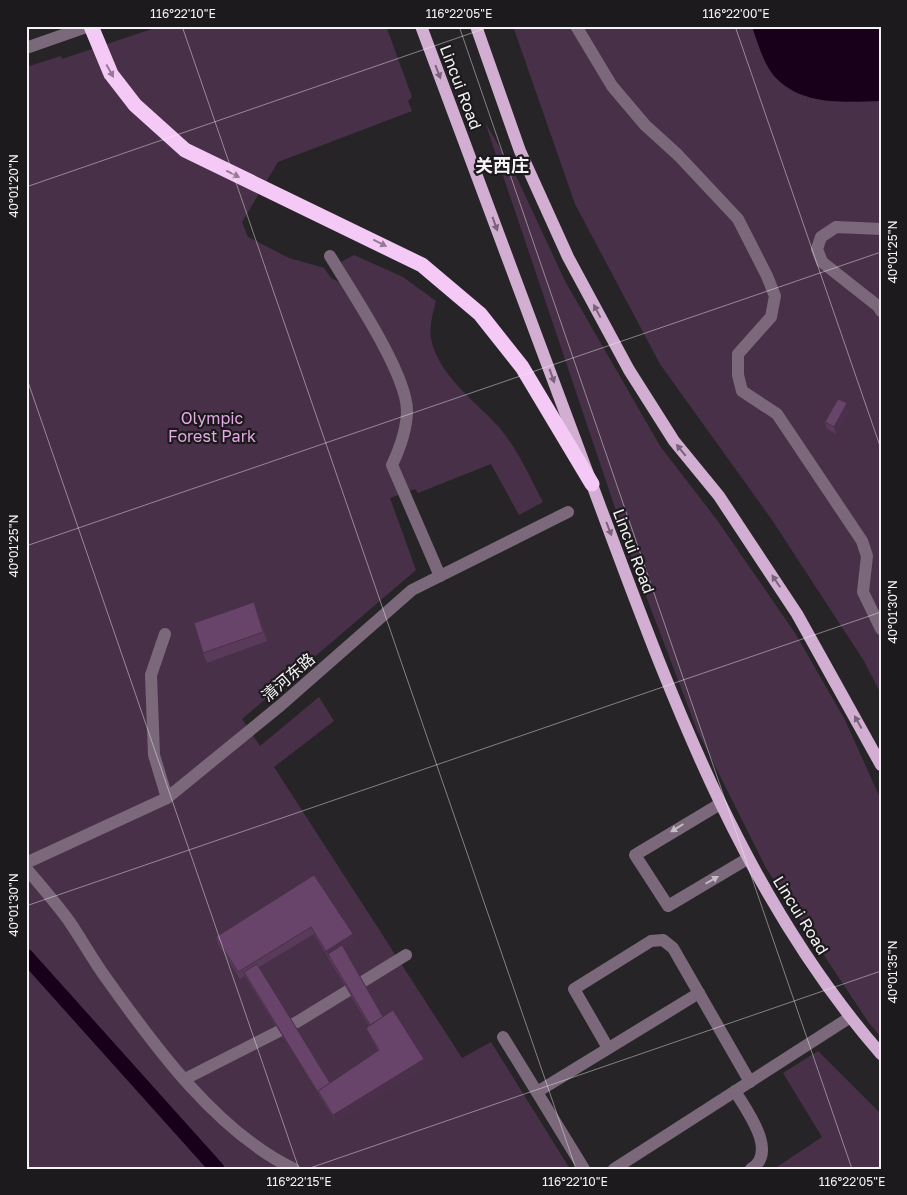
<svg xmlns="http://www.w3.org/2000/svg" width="907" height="1195" font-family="'Golos Text','Noto Sans SC',sans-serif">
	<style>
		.green { fill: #483148 }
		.water { fill: #19001a }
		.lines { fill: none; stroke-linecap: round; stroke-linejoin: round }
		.canal { stroke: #19001a; stroke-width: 15 }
		.minor { stroke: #7b697b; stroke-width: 12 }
		.major { stroke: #d2aed2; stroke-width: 12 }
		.highway { stroke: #f5c9f5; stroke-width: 15 }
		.wall { fill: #5a3a5b; fill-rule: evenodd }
		.shaded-wall { fill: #4a304a }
		.building { fill: #69446a; stroke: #4a304a }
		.oneway { fill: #947a94 }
		.oneway2 { fill: #786478 }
		.oneway3 { fill: #c4bcc4 }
		.ticks { fill: none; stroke: #f5f3f5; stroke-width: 1; stroke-opacity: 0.45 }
		.labels { text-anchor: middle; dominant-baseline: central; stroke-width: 4.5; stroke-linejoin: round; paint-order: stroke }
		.street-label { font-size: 16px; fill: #f5f3f5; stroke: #1d1a1d }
		.park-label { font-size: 16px; fill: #e6a9e6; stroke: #1d1a1d }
		.neighbourhood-label { font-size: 18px; font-weight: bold; fill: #f5f3f5; stroke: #1d1a1d }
		.neatline { fill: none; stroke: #f5f3f5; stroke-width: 2 }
		.ticks-label { font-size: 12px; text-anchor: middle; fill: #f5f3f5 }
	</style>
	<rect width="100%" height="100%" fill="#272427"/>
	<g class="green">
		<path d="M161,26H386L412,97L408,101L412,111L278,162L242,222L248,237L289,258L324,268L331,278L358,292L341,262L354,255L403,277L436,301C433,313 429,326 431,339C439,376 474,400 498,426C517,448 530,477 543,502L519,515L491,464L418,493L415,489L390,498L416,570L242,719L260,746L319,697L334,721L274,767L462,1058L491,1042L570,1169H26V67L61,56L62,59Z"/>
		<path d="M513,26H881V694L864,661L772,520L660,364L575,204Z"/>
		<path d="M485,122L517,178L565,281L660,446L717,520L795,633L845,720L881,800V1037L869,1023L766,868L697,730L635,567Z"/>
		<path d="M818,1051L881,1114V1169H774L822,1137L783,1073Z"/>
	</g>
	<path class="water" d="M755,26H881V101C846,102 804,106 777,79C764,66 759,46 753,30Z"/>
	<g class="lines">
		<path class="canal" d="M26,956L217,1169"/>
		<g class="minor">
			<path d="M576,26L612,86L645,125L678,155L738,219L767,276L775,296L771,317L738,354V375L742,391L777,414L862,541L867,556L863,592L881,629"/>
			<path d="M26,48L89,26"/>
			<path d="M881,229L836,227L821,237L817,249L822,262L879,307L881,311"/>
			<path d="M330,256C351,291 406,372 407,410C407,430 400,448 392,465L440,576"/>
			<path d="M165,634L151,675L154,755L167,798"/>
			<path d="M720,804L635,855L668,906L747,859"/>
			<path d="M26,863L167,798L281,705L412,590L568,512"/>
			<path d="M26,868C40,885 56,903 69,921C82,940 93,960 106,978C155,1047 217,1132 294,1169"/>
			<path d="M503,1037L584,1169"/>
			<path d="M608,1048L574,989L651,941L663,940L673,948L750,1082"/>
			<path d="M185,1079L297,1022L406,955"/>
			<path d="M735,1091C746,1110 779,1152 751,1169"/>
			<path d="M537,1092L699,993"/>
			<path d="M614,1169L849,1018"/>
		</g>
		<g class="major">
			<path d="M421,26C481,186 540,346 600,506C672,699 743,896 881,1054"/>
			<path d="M476,26L520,151L568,257L629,370L674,441L719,496L797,614L881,765"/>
		</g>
		<path class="highway" d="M91,26L111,74L135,105L185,150L422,265L480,314L522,367L592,484"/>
	</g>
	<g class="wall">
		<path d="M849,410L836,434L827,429L825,422Z"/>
		<path d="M254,602L267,641L207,663L203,653Z"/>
		<path d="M314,875L353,934L355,941L343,948L383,1017L424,1059L426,1066L336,1122L245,976L240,979L218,944L216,937ZM314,934L369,1026L366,1028L369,1034L378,1051L330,1083L259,967Z"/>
	</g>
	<g class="shaded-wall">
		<path d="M847,403L849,410L836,434L834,427Z"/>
		<path d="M353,934L355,941L329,957L326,951Z"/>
		<path d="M424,1059L426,1066L336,1122L333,1115Z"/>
	</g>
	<g class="building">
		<path d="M838,399L847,403L834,427L825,422Z"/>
		<path d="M254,602L263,632L203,653L194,623Z"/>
		<path d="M314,875L353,934L326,951L311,927L238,972L216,937Z"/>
		<path d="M342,945L383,1017L370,1025L328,954Z"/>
		<path d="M257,964L330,1083L318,1091L319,1094L244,972Z"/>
		<path d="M393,1010L424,1059L333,1115L318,1091L379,1050L366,1028Z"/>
	</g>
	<defs><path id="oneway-solid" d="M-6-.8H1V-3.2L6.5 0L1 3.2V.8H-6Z" transform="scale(1.25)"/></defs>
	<g class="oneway">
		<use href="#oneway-solid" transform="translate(110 71) rotate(61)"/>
		<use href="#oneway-solid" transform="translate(233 174) rotate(27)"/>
		<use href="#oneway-solid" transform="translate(380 243) rotate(27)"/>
	</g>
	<g class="oneway2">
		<use href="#oneway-solid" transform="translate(438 72) rotate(69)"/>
		<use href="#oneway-solid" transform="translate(495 224) rotate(70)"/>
		<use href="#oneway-solid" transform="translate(597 311) rotate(-118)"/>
		<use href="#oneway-solid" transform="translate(552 376) rotate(70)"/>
		<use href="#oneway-solid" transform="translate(681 450) rotate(-129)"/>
		<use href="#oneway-solid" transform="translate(609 529) rotate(69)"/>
		<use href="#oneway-solid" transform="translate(776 581) rotate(-124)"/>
		<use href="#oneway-solid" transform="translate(858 722) rotate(-119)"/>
	</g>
	<g class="oneway3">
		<use href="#oneway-solid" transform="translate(677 828) rotate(148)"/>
		<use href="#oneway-solid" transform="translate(712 880) rotate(-30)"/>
	</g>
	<path class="ticks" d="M182,26L576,1169M459,26L852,1169M735,26L881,449M26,187L492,26M26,376L299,1169M26,546L881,252M26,906L881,612M307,1169L881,971"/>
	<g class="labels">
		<g class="street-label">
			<text transform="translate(461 87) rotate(69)">Lincui Road</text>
			<text transform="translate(634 551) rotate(69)">Lincui Road</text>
			<text transform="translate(288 677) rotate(-41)">清河东路</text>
			<text transform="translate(801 915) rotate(58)">Lincui Road</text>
		</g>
		<g class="park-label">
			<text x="212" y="418">Olympic<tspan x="212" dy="18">Forest Park</tspan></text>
		</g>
		<g class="neighbourhood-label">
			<text x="502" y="165">关西庄</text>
		</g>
	</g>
	<rect width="907" height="1195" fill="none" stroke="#1d1a1d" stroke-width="55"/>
	<rect x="28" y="28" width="852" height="1140" class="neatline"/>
	<g class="ticks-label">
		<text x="183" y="18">116°22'10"E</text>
		<text x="459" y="18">116°22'05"E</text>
		<text x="736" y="18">116°22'00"E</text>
		<text transform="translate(14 186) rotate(-90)" y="4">40°01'20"N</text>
		<text transform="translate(893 252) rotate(-90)" y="4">40°01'25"N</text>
		<text transform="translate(14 546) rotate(-90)" y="4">40°01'25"N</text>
		<text transform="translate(893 612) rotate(-90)" y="4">40°01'30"N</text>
		<text transform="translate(14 905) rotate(-90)" y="4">40°01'30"N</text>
		<text transform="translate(893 972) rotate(-90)" y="4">40°01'35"N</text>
		<text x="299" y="1186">116°22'15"E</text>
		<text x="575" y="1186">116°22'10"E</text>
		<text x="852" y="1186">116°22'05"E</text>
	</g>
</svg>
